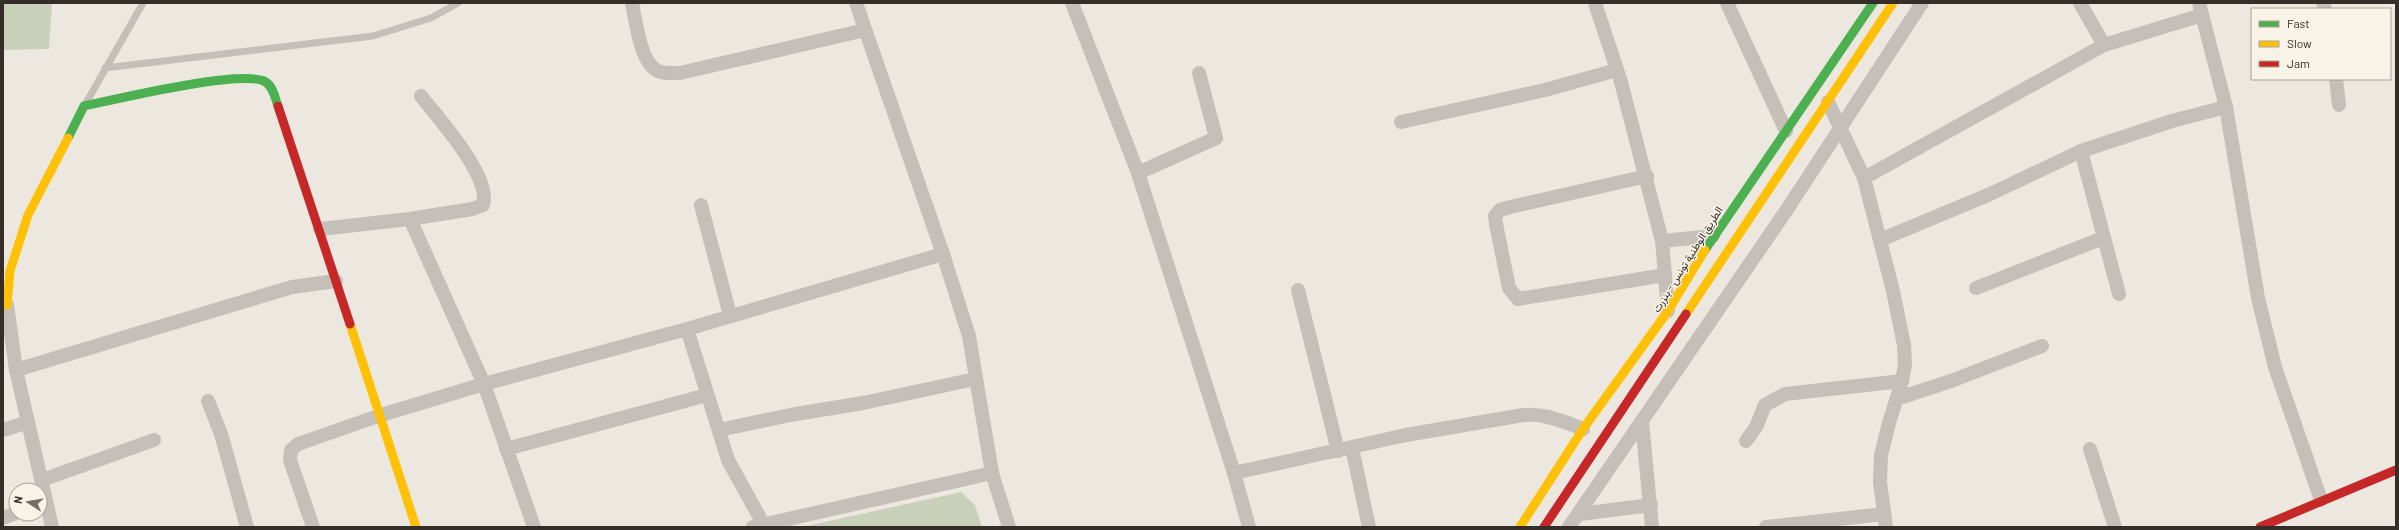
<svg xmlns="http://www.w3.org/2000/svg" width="2399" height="530" font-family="Barlow,Vazirmatn,sans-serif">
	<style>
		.park { fill: #cad1ba }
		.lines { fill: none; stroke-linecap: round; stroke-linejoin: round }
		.lane { stroke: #c4bfb9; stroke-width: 7 }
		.street { stroke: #c4bfb9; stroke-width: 14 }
		.fast { stroke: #4caf50; stroke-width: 9 }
		.slow { stroke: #ffc107; stroke-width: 9 }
		.jam { stroke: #c62828; stroke-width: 9 }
		.labels { text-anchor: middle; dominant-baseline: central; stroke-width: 3; stroke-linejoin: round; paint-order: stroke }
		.street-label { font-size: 11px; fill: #352d27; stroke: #f9f2e6 }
	</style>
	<rect width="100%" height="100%" fill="#ece8df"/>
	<g class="park">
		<path d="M3,3H52L49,49L3,50Z"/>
		<path d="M961,492L975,505L982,527H802Z"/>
	</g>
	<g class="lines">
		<g class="lane">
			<path d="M105,68L373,36L431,18L458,3"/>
			<path d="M86,103L143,3"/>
		</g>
		<g class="street">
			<path d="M632,3C636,21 640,63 658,71C664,74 673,73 680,73L865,30"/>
			<path d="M856,3L943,254L969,336L992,473L1009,527"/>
			<path d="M1072,3L1138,173L1234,473L1249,527"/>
			<path d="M1595,3L1621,82L1662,241"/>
			<path d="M1727,3L1786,131"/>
			<path d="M2080,3L2104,45"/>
			<path d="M2199,3L2226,107L2258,298L2275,367L2321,500"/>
			<path d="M2323,3L2325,9"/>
			<path d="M2336,79L2339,105"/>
			<path d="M1828,102L1864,178L1893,291L1904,345L1905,364L1902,381L1889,423L1881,455L1880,482L1886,527"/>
			<path d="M1401,122L1545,90L1617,70"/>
			<path d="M2081,151L2119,294"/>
			<path d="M1138,173L1216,138L1199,73"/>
			<path d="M1647,176L1510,207L1500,210L1495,216L1496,224L1509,288L1518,299L1665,275"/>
			<path d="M1864,178L2104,45L2202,15"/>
			<path d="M701,205L730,315"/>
			<path d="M410,219L484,384L534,527"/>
			<path d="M320,229L410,219L472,209L483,205C492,177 438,118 421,96"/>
			<path d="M1880,240L1988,195L2081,151L2172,121L2226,107"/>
			<path d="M1976,288L2103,238"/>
			<path d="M1298,290L1338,451"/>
			<path d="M3,301L7,305L16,370L52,527"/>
			<path d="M1668,311L1662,241L1713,236"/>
			<path d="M687,329L728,460L765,527"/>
			<path d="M16,370L292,287L336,281"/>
			<path d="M1899,398L1951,381L2042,346"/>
			<path d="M208,401L221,434L247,527"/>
			<path d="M1642,422L1652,527"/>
			<path d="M3,430L28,422"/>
			<path d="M719,430L790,415L863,403L975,379"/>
			<path d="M1746,441L1756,427L1765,405L1785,394L1902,381"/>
			<path d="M1352,448L1369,527"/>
			<path d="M506,449L707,395"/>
			<path d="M2090,449L2115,527"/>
			<path d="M1234,473L1406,435L1523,415C1545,413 1562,421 1583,429"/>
			<path d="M42,480L154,440"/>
			<path d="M1580,514L1651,505"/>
			<path d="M3,518L16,513"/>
			<path d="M313,527L290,460L291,450L298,444L381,415L484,384L687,329L943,254"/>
			<path d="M753,527L992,473"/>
			<path d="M1569,527L1786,211L1922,3"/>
			<path d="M1766,527L1884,514"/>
		</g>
		<g class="fast">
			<path d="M68,138L84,106C117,99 238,70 264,81C273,85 275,98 278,106"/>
			<path d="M1705,250L1873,3"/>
		</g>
		<g class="slow">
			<path d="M7,305L10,271L28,215L68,138"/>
			<path d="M1686,314L1893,3"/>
			<path d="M350,324L416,527"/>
			<path d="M1520,527L1583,429L1668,311L1705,250"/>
		</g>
		<g class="jam">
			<path d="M278,106L350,324"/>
			<path d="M1544,527L1686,314"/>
			<path d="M2260,527L2396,470"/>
		</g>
	</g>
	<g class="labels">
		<g class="street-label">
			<text transform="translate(1687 259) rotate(-58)">الطريق الوطنية تونس - بنزرت</text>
		</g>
	</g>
	<rect width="2399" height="530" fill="none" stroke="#352d27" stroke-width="8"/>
	<rect x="2251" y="8" width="140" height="72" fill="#f9f2e6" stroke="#aba39a"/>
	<rect x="2259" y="21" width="20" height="6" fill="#4caf50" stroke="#aba39a"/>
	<text x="2287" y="28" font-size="12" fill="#352d27">Fast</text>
	<rect x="2259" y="41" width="20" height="6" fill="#ffc107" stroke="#aba39a"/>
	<text x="2287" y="48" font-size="12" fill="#352d27">Slow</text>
	<rect x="2259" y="61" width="20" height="6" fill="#c62828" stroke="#aba39a"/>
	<text x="2287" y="68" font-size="12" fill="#352d27">Jam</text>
	<g transform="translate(28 502) rotate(282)"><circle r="19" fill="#f9f2e6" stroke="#aba39a"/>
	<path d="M0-3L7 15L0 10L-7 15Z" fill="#756e67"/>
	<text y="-6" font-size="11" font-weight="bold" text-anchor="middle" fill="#352d27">N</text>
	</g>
</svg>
